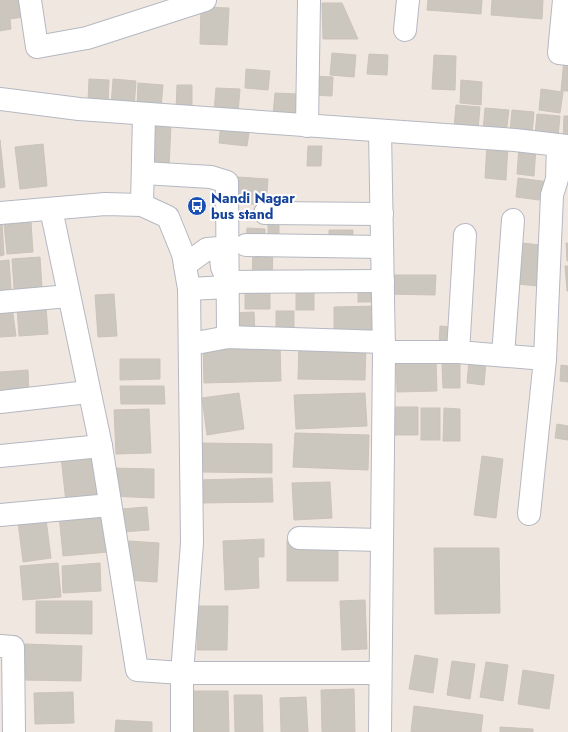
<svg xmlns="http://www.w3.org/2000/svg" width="568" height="732" font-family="Jost,sans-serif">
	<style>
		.building { fill: #cbc6be; stroke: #ccc3b9 }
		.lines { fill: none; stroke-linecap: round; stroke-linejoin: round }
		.minor-casing { stroke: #b4b8c2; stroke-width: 24 }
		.minor { stroke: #fff; stroke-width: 22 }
		.labels { text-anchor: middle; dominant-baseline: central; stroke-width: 4; stroke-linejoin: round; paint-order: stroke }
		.transit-label { font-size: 14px; font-weight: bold; fill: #164399; stroke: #fff; text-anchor: start }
	</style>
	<rect width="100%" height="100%" fill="#f0e8e0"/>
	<g class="building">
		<path d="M0,0H27L30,16L10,19L11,29L0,31Z"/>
		<path d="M428,0H482L481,14L427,10Z"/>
		<path d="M492,0H543L542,19L491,15Z"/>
		<path d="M322,3H342L358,39H323Z"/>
		<path d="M201,7L229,8L227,45L200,44Z"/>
		<path d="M332,53L356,55L354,77L330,75Z"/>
		<path d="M369,54L388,55L387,75L367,74Z"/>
		<path d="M434,55L456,56L455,90L432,89Z"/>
		<path d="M564,60H568V91H561Z"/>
		<path d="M246,69L270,71L268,90L245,88Z"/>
		<path d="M314,76L333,77L332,96L312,95Z"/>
		<path d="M89,79L109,80L108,102L88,101Z"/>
		<path d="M113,79L136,81L134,109L111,107Z"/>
		<path d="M461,80L482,82L481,105L460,103Z"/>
		<path d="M138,83L163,85L161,108L137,106Z"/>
		<path d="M177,85H192V110H176Z"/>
		<path d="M216,88L240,89L238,113L214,111Z"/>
		<path d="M541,89L563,92L560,113L539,110Z"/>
		<path d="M275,93L297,94L295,117L273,115Z"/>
		<path d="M456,105L480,107L478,130L454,128Z"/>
		<path d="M485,108L509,110L506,134L483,131Z"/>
		<path d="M512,110L534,112L532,134L510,132Z"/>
		<path d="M537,114L560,116L558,137L535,135Z"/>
		<path d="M564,116H568V141H563Z"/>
		<path d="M152,123L171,124L169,168H151Z"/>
		<path d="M221,123L250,126L247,146L219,143Z"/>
		<path d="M0,140L5,187L0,188Z"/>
		<path d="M43,144L47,186L20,189L15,147Z"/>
		<path d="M487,144L508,145L506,180L485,178Z"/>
		<path d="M308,146H322L321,166H307Z"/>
		<path d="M519,147L536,148L534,176L517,174Z"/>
		<path d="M238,177L268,179L266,205L236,203Z"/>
		<path d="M518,178L550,182L547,201L516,197Z"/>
		<path d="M0,222H2L4,255L0,256Z"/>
		<path d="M31,222L33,252L7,254L4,224Z"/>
		<path d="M268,223L279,224V244H268Z"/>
		<path d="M247,228L265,229V243L246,242Z"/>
		<path d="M329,230H353V244L329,245Z"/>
		<path d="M522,243L540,245L537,286L518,284Z"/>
		<path d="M566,243H568V261H567Z"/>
		<path d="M253,249L273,250L272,279L252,278Z"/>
		<path d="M40,257L42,287L14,289L12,259Z"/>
		<path d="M9,260L11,289L0,290V261Z"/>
		<path d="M565,266H568V291H567Z"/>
		<path d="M386,275H436L435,295L386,294Z"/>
		<rect x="358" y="283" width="21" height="19"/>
		<path d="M270,287V309H245V288Z"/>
		<rect x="296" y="291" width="18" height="19"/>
		<path d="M114,294L117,336L98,337L95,295Z"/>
		<path d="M46,306L48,334L19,336L17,308Z"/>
		<path d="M378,306L379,330L334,331V307Z"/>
		<path d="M12,307L16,336L0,337V308Z"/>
		<rect x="276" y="311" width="18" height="23"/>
		<path d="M254,312L255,332L232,333L231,313Z"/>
		<path d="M440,326L455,327L454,347L439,346Z"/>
		<path d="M299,343L366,345L365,380L298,379Z"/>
		<path d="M280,344L281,381L204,383L203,346Z"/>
		<path d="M120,359H160V379L120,380Z"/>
		<path d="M436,360L437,391L397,392L396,361Z"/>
		<path d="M469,360L486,362L484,385L467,383Z"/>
		<path d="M442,363H460V388H443Z"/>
		<path d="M561,365L568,366V382L560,381Z"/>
		<path d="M28,370L29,396L1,397L0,372Z"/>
		<path d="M120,386H164L165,404H121Z"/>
		<path d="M239,393L244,429L207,435L202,398Z"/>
		<path d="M365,393L367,426L296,429L294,395Z"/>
		<path d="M393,407H418V435H394Z"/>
		<rect x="421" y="408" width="19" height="32"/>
		<path d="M444,408L460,409V441H443Z"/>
		<path d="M149,409L151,453L116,454L114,410Z"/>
		<path d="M557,424L568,426V440L555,438Z"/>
		<path d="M295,433L369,435L368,470L293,467Z"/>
		<path d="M201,443L272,444V473L201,472Z"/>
		<path d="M93,453L99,498L66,502L61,457Z"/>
		<path d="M482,456L503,459L496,518L474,515Z"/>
		<path d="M111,468L154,469V498L110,496Z"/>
		<path d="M272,478L273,502L198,503L197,480Z"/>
		<path d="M330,482L332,518L294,520L292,483Z"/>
		<path d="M147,507L149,530L123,532L121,509Z"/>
		<path d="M104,511L108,552L63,556L59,515Z"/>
		<path d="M46,519L51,558L23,562L18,522Z"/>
		<path d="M264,539V557H258L259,588L225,590L223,541Z"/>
		<path d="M129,541L159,543L157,582L127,580Z"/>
		<rect x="287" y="541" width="51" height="40"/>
		<path d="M434,548H499L500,613L435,614Z"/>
		<path d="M58,563L61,597L23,600L20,566Z"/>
		<path d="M100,563L101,591L63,593L62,566Z"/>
		<path d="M365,600L367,649L342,650L340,601Z"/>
		<path d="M36,601H92V634L36,633Z"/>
		<path d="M198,606H228L227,650H197Z"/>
		<path d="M25,644L82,646L81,681L24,680Z"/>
		<path d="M415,655L438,659L433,693L409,689Z"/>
		<path d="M452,661L475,664L470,699L447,695Z"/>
		<path d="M486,662L508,665L503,701L480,697Z"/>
		<path d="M523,670L554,675L549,709L518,704Z"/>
		<path d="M354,689L355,732H322L321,690Z"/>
		<path d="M193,691H228L229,732H194Z"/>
		<path d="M73,692L74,723L35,724L34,693Z"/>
		<path d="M234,695H262L263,732H235Z"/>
		<path d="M306,697L308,732H281L280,698Z"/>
		<path d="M414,706L483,715L481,732H411Z"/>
		<path d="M116,720L152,722V732H115Z"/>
		<path d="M500,727L533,729V732H500Z"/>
	</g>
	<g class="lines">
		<defs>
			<g id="minor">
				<path d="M30,0L37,47L87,38L205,0"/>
				<path d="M564,0L559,53L568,54"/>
				<path d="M405,30L408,0"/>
				<path d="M0,99L79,109L515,140L568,146"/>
				<path d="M307,126L309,0"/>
				<path d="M143,173L211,177L227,182L228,337"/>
				<path d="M142,205L144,114"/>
				<path d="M51,209L101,446L137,670L182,673H380"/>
				<path d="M0,213L105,204L142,205L168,217L183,254L189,289L192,543L182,673V732"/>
				<path d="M265,213L382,214"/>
				<path d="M465,235L458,352L545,359"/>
				<path d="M246,245L382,247"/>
				<path d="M185,265L207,249L220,248L222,267L228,282L383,281"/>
				<path d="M189,289L228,287"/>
				<path d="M0,302L69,296"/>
				<path d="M191,344L228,337L384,342"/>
				<path d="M384,352H458"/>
				<path d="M503,355L513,220"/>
				<path d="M0,402L88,392"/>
				<path d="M0,456L101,446"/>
				<path d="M529,514L545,359L552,195L557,179L558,145"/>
				<path d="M0,515L110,505"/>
				<path d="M299,538L381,540"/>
				<path d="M0,646L13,647L14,732"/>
				<path d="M380,732L384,352L380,131"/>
			</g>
		</defs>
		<use href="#minor" class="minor-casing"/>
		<use href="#minor" class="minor"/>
	</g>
	<defs>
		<symbol id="bus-disc" viewBox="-11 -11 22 22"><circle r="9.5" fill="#1a4fb4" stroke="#fff"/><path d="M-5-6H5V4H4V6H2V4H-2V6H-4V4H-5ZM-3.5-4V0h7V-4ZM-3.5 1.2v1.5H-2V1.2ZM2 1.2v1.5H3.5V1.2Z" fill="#fff"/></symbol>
	</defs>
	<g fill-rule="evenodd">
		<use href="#bus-disc" x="186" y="195" width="22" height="22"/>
	</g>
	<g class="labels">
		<g class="transit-label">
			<text x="211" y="198">Nandi Nagar<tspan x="211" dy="16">bus stand</tspan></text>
		</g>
	</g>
</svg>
